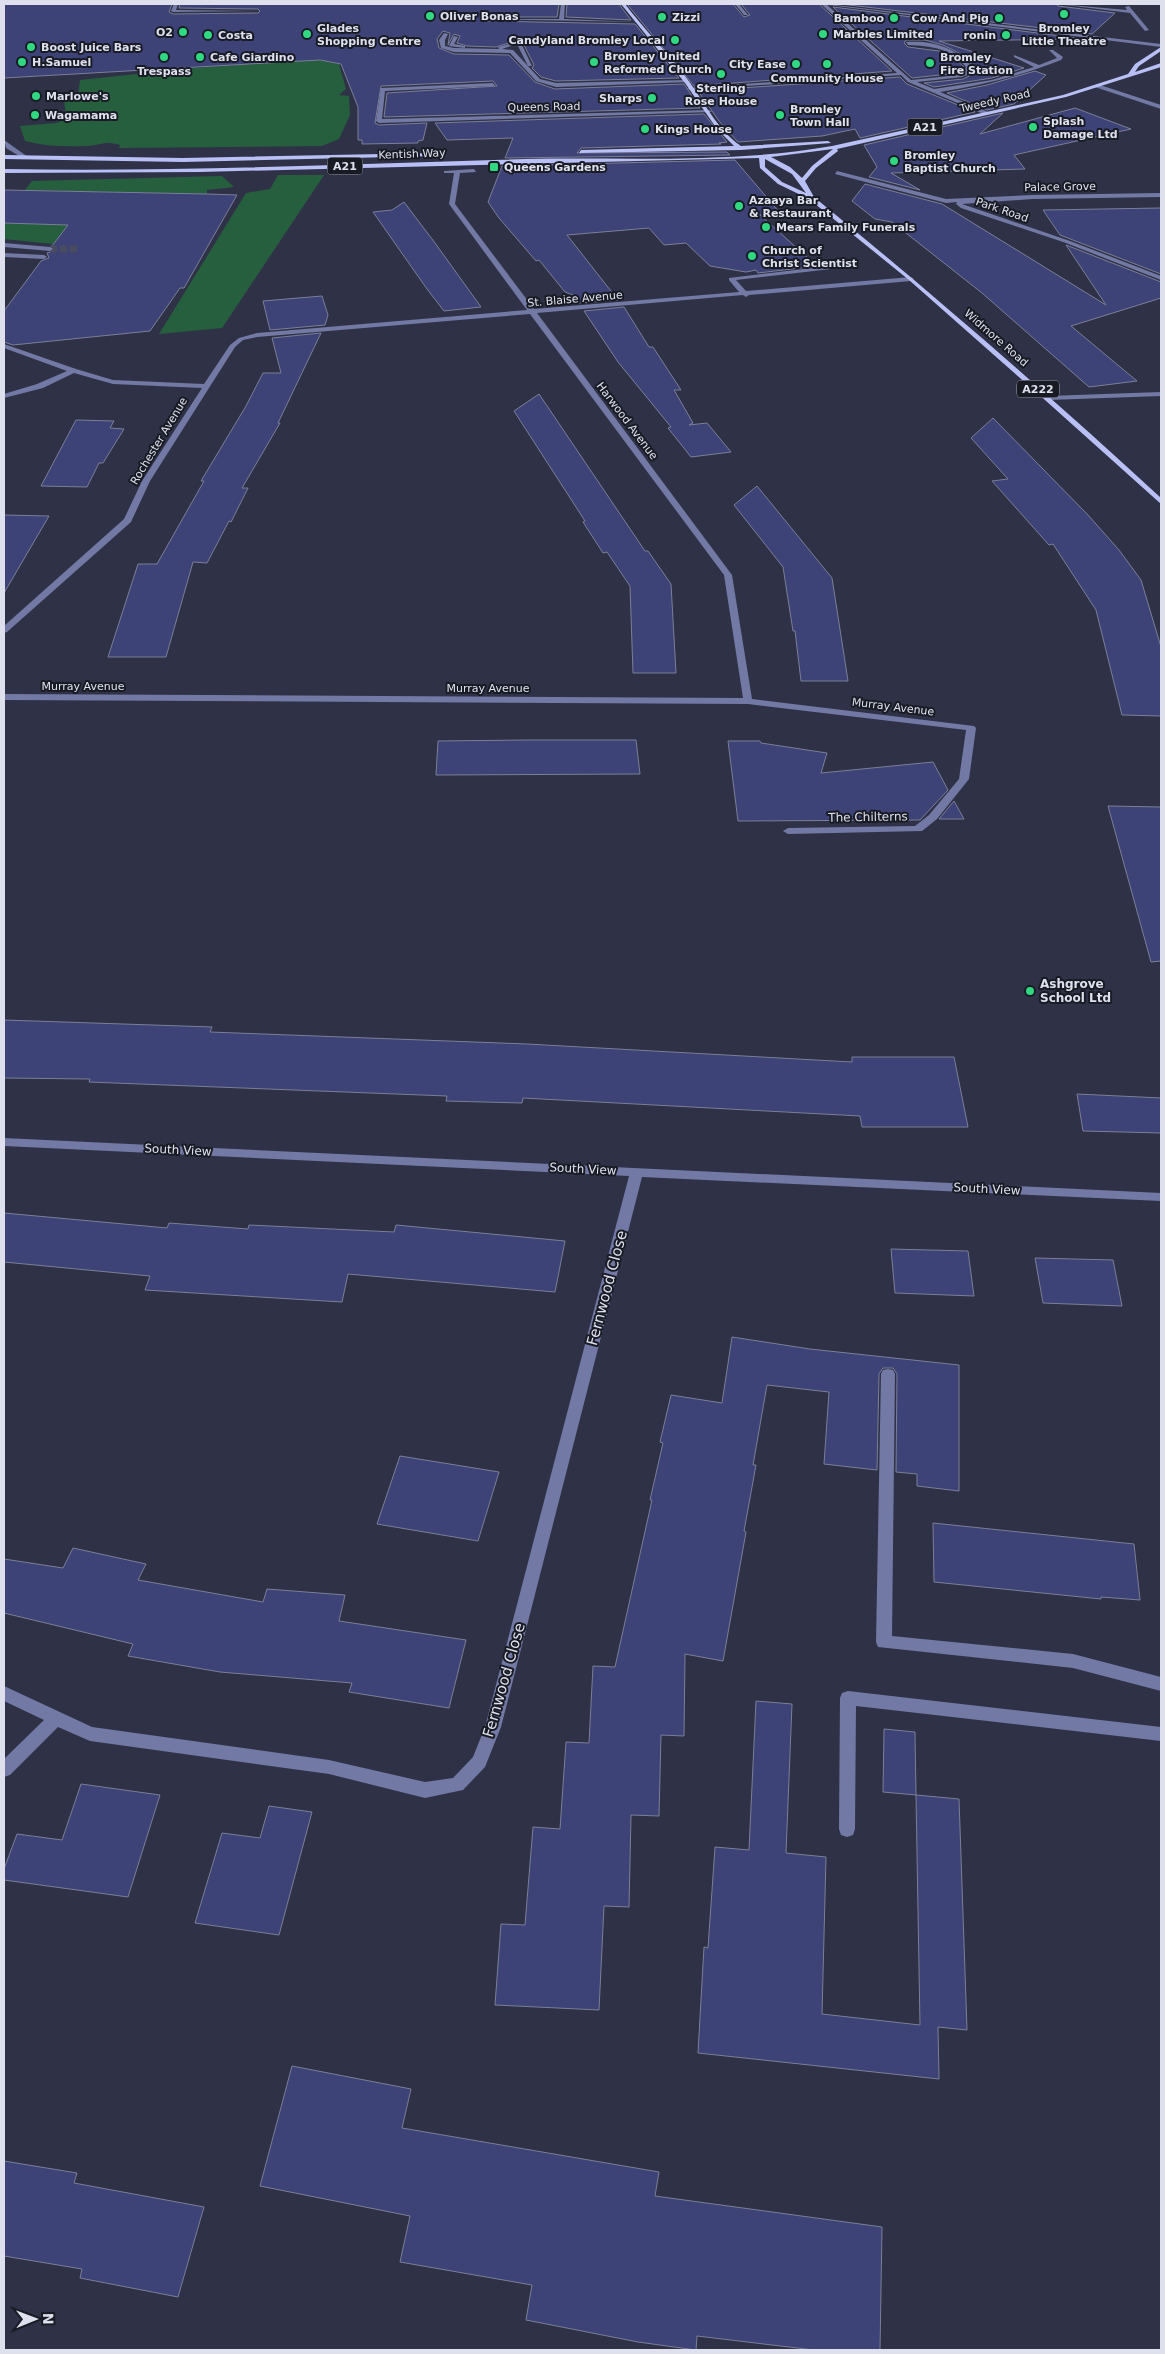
<svg xmlns="http://www.w3.org/2000/svg" width="1165" height="2354" font-family="'DejaVu Sans',sans-serif">
	<style>
		.green { fill: #265f3d }
		.building { fill: #3d4277; stroke: #7b7f97 }
		.lines { fill: none; stroke-linecap: round; stroke-linejoin: round }
		.minor-tunnel { stroke: #494c60; stroke-width: 7; stroke-dasharray: 7 3; stroke-linecap: butt }
		.minor { fill: #7279a4; fill-rule: evenodd }
		.major { fill: #b8c0f6; fill-rule: evenodd }
		.poi-dot { fill: #31d882; stroke: #191b24; stroke-width: 2 }
		.labels { text-anchor: middle; dominant-baseline: central; stroke-width: 4; stroke-linejoin: round; paint-order: stroke }
		.far-poi-label { font-size: 11px; font-weight: bold; fill: #dee0ee; stroke: #191b24; text-anchor: start }
		.far-street-label { font-size: 11px; fill: #dee0ee; stroke: #191b24 }
		.shield { fill: #191b24; stroke: #a3a5b1; stroke-width: 1 }
		.shield-label { font-size: 11px; font-weight: bold; fill: #dee0ee }
		.street-label { font-size: 12px; fill: #dee0ee; stroke: #191b24 }
		.poi-label { font-size: 12px; font-weight: bold; fill: #dee0ee; stroke: #191b24; text-anchor: start }
		.near-street-label { font-size: 15px; fill: #dee0ee; stroke: #191b24 }
	</style>
	<rect width="100%" height="100%" fill="#2f3247"/>
	<g class="green">
		<path d="M318,60L339,64L346,89L339,95L349,96L350,115L339,139L322,146L119,148L120,145C102,140 101,146 85,146C64,147 45,146 25,141L20,126L56,123L66,119L64,98L78,97L80,80L194,68Z"/>
		<path d="M278,175H324L222,328L159,334L246,193L270,189Z"/>
		<path d="M222,176L234,187L207,190V194L25,190L32,181Z"/>
		<path d="M4,223L68,225L53,244L4,239Z"/>
	</g>
	<g class="building">
		<path d="M4,4H172L169,12L173,14L258,13L260,11L258,9L179,8L180,4H559L557,17H487L485,19L487,21L635,24L679,78L556,81L541,77L532,68L534,65L521,39L496,47L467,46L457,43L460,36L454,34L448,45L450,33L443,31L437,39L439,48L454,54L509,55L535,82L555,89L684,84L700,108L384,117L387,93L497,86L493,81L381,86L375,123L379,125L427,123L423,140L418,141V143L362,144V140H358V107L341,64L320,60L4,78Z"/>
		<path d="M567,4H619L631,20L566,17Z"/>
		<path d="M627,4H733L744,17L750,15L741,4H819L892,71L694,86Z"/>
		<path d="M841,4H1056L1058,6L1115,13L1092,34Z"/>
		<path d="M833,7L1084,39L939,41L1024,68L992,78L934,87L924,83L963,79L969,76L973,66L959,53L943,45L925,40H906L904,43L908,47L939,51L953,57L964,67L958,73L912,78Z"/>
		<path d="M1035,71L1046,75L1014,104L987,110L947,93L987,85Z"/>
		<path d="M900,77L907,84L975,112L860,138L855,129L822,136L738,142L719,121L698,91Z"/>
		<path d="M1075,108L1131,129L1014,155L1025,169L891,173L920,190L869,177L877,167L864,145L1003,113L980,134Z"/>
		<path d="M704,114L727,142L719,143L721,144L581,148L577,153L727,152L730,155L505,158L513,138L447,140L435,123Z"/>
		<path d="M735,160L780,213L760,215L817,266L758,273L756,270L746,272L710,266L686,243L664,245L649,228L567,235L618,300L579,303L573,295L565,292L539,260L536,261L499,218L488,202L502,166Z"/>
		<path d="M865,184L942,204L1106,305L1066,245L1161,282V298L1071,326L1137,381L1089,387L982,293L892,222L875,219L852,201Z"/>
		<path d="M4,190L207,194L237,195L184,288H180L150,331L13,345L4,342V311L41,261L49,258L47,253L55,250L52,246L68,225L4,223Z"/>
		<path d="M404,202L435,243L481,307L444,311L427,289L373,212L392,210Z"/>
		<path d="M1161,208V274L1060,235L1043,210Z"/>
		<path d="M322,296L328,315L325,325L270,330L263,301Z"/>
		<path d="M624,307L649,347H653L681,390H674L693,423L689,425L707,423L731,452L691,457L668,428L671,427L618,362L584,311Z"/>
		<path d="M321,333L278,423H280L242,488H248L231,522L229,521L207,563L193,562L166,657H108L138,564H157L204,481H201L246,406L263,373H281L272,338Z"/>
		<path d="M539,394L645,551H648L671,584L676,673H633L630,586L607,552L603,553L583,522L585,521L514,411Z"/>
		<path d="M993,418L1088,515L1119,550L1141,580L1161,647V716L1122,715L1096,610L1053,544L1049,545L992,481L1008,479L971,438Z"/>
		<path d="M76,420L114,421L110,428L124,429L103,463H99L87,487L41,486Z"/>
		<path d="M757,486L832,578L848,681H801L795,631H793L783,567L734,505Z"/>
		<path d="M4,515L49,516L4,593Z"/>
		<path d="M528,740H636L640,774L436,775L438,741Z"/>
		<path d="M728,741H760L761,743L827,753L821,773L933,762L948,790L920,820L738,821Z"/>
		<path d="M954,801L964,819H939Z"/>
		<path d="M1108,806L1161,807V961L1151,962Z"/>
		<path d="M4,1020L212,1027L210,1032L527,1044L852,1062V1057H954L968,1127H862L860,1116L523,1098L522,1103L446,1101L447,1096L89,1082L90,1079L4,1078Z"/>
		<path d="M1077,1094L1161,1098V1133L1083,1131Z"/>
		<path d="M4,1213L167,1228L169,1223L248,1229L249,1225L394,1232L396,1225L565,1241L555,1292L348,1274L342,1302L145,1290L150,1276L4,1262Z"/>
		<path d="M891,1249L968,1251L974,1296L895,1293Z"/>
		<path d="M1035,1258L1113,1260L1122,1306L1043,1303Z"/>
		<path d="M732,1337L810,1349L959,1365V1491L917,1486V1474L896,1472L897,1374L893,1368H883L879,1374L877,1470L824,1464L829,1392L767,1385L753,1465H756L744,1531L746,1532L723,1661L685,1654L684,1736L661,1735L659,1816L631,1815L629,1907L604,1906L599,2010L495,2005L501,1924L525,1925L533,1827L560,1829L566,1742L589,1743L593,1666L615,1667L652,1500H650L663,1443L660,1442L671,1395L722,1403Z"/>
		<path d="M400,1456L499,1472L478,1541L377,1524Z"/>
		<path d="M933,1523L1134,1544L1140,1600L1101,1597V1599L934,1582Z"/>
		<path d="M73,1548L146,1564L138,1580L263,1602L267,1589L345,1595L339,1621L466,1640L449,1708L349,1692L352,1683L220,1672L128,1656L133,1644L4,1613V1559L63,1568Z"/>
		<path d="M756,1701L792,1704L786,1853L826,1857L822,2014L920,2025L916,1795L959,1799L967,2030L938,2027L939,2079L698,2053L704,1947L708,1948L715,1847L749,1850Z"/>
		<path d="M884,1729L915,1732L916,1795L883,1792Z"/>
		<path d="M81,1784L160,1795L128,1897L4,1880V1869L17,1834L62,1840Z"/>
		<path d="M269,1806L312,1812L279,1935L195,1923L222,1833L260,1838Z"/>
		<path d="M292,2066L411,2089L402,2128L659,2172L655,2196L882,2227L880,2350H814L697,2336L696,2350L638,2342L526,2320L532,2285L400,2262L410,2216L260,2186Z"/>
		<path d="M4,2161L77,2173L74,2183L204,2207L178,2297L80,2278L82,2269L4,2256Z"/>
	</g>
	<g class="lines">
		<path class="minor-tunnel" d="M50,249H77"/>
		<g class="minor">
			<path d="M174,4H178L176,10L258,11L173,12L171,11Z"/>
			<path d="M561,4H565L564,19L637,22L487,19H559Z"/>
			<path d="M735,4H739L748,15H744Z"/>
			<path d="M821,4H826L911,80L959,75L963,73L966,67C951,48 931,46 908,45L906,42C931,40 956,47 972,67L967,75L962,77L917,82L934,89L992,80L1034,67L1014,57V55L1039,65L1057,58L1049,50H1053L1063,57L1061,60C1021,76 982,85 940,92L988,112L986,115L908,82L901,75L690,90L687,88L897,73Z"/>
			<path d="M827,4L1161,44V47L829,5Z"/>
			<path d="M1058,4L1127,10L1125,7L1129,6L1149,30L1145,31L1130,13Z"/>
			<path d="M444,33L448,34L445,40V46L454,48L499,49L498,47L520,41L532,66H528L517,44L502,49L513,50L540,79L556,83L687,80L690,82L556,87L536,81L510,53L454,52L441,48L439,40Z"/>
			<path d="M454,36L458,37L454,44L465,46V48L449,46Z"/>
			<path d="M493,83L495,86L385,91L382,119L709,110L712,112L379,123L376,121L381,88Z"/>
			<path d="M1097,84L1161,105V109L1095,87Z"/>
			<path d="M4,140L28,157V159H24L6,148Z"/>
			<path d="M474,169L476,172L460,173L455,204L534,309L739,292L729,280V278L829,266L831,267V269L736,280L746,291L911,277L914,279L911,281L749,295L746,297L743,295L537,313L732,575L752,699L974,726L976,728L969,779L937,819L922,831L788,834L783,831L788,828L915,826L929,815L959,779L966,730L748,704L4,700V694L743,698L724,575L530,314L257,337L243,340L235,347L150,481L131,522L7,632L4,633V626L124,519L142,481L202,388L113,384L74,373L43,388L4,398V394L37,384L67,371L4,348V344L76,369L113,380L204,384L230,345L239,338L257,333L527,310L449,204L454,173H444V171Z"/>
			<path d="M837,171L946,199L1032,195L1161,193V197L1032,199L962,204L1070,241L1161,276V280L1066,243L961,208L956,204L957,202L946,203L835,174Z"/>
			<path d="M4,243L50,247L53,249L50,251L4,247Z"/>
			<path d="M4,253L44,255L47,257L44,259L4,257Z"/>
			<path d="M1161,392V396L1048,400L1044,398L1048,396Z"/>
			<path d="M4,1138L1161,1193V1201L642,1177L501,1727L485,1767L463,1790L425,1798L329,1774L90,1741L58,1727L10,1775L4,1777V1759L44,1720L4,1701V1686L92,1727L329,1760L425,1782L453,1778L473,1757L485,1727L629,1176L4,1146Z"/>
			<path d="M888,1369L893,1370L895,1374L892,1636L1073,1654L1161,1677V1691L1073,1668L878,1647L876,1642L881,1374L883,1370Z"/>
			<path d="M848,1691L1161,1727V1741L856,1706L855,1829L853,1835L847,1837L841,1835L839,1829L840,1698L842,1693Z"/>
		</g>
		<g class="major">
			<path d="M621,4H625C644,29 666,51 685,76C703,99 716,129 741,146L828,141L831,143L741,150L579,153L581,150L734,146L717,129L685,83Z"/>
			<path d="M1161,47V51L1139,66L1135,72L1161,63V67L1066,97L837,149L838,151L816,168L805,181L814,197C933,294 1048,394 1161,498V504L1045,400L909,280L809,199L778,184L760,168L759,158L200,172L4,173V169C178,172 351,164 525,159C627,157 731,164 832,146L1063,95L1128,74L1135,64ZM833,149L812,166L802,178L790,167L771,157ZM765,159L792,174L806,193L782,182L765,167Z"/>
			<path d="M433,153L435,156L183,162L4,159V155L183,158Z"/>
		</g>
	</g>
	<g class="poi-dot">
		<circle cx="1064" cy="14" r="5"/>
		<circle cx="430" cy="16" r="5"/>
		<circle cx="662" cy="17" r="5"/>
		<circle cx="894" cy="18" r="5"/>
		<circle cx="999" cy="18" r="5"/>
		<circle cx="183" cy="32" r="5"/>
		<circle cx="307" cy="34" r="5"/>
		<circle cx="823" cy="34" r="5"/>
		<circle cx="208" cy="35" r="5"/>
		<circle cx="1006" cy="35" r="5"/>
		<circle cx="675" cy="40" r="5"/>
		<circle cx="31" cy="47" r="5"/>
		<circle cx="164" cy="57" r="5"/>
		<circle cx="200" cy="57" r="5"/>
		<circle cx="22" cy="62" r="5"/>
		<circle cx="594" cy="62" r="5"/>
		<circle cx="930" cy="63" r="5"/>
		<circle cx="796" cy="64" r="5"/>
		<circle cx="827" cy="64" r="5"/>
		<circle cx="721" cy="74" r="5"/>
		<circle cx="36" cy="96" r="5"/>
		<circle cx="652" cy="98" r="5"/>
		<circle cx="35" cy="115" r="5"/>
		<circle cx="780" cy="115" r="5"/>
		<circle cx="1033" cy="127" r="5"/>
		<circle cx="645" cy="129" r="5"/>
		<circle cx="894" cy="161" r="5"/>
		<rect x="489" y="162" width="10" height="10" rx="2.5"/>
		<circle cx="739" cy="206" r="5"/>
		<circle cx="766" cy="227" r="5"/>
		<circle cx="752" cy="256" r="5"/>
		<circle cx="1030" cy="991" r="5"/>
	</g>
	<g class="labels">
		<g class="far-poi-label">
			<text x="440" y="16">Oliver Bonas</text>
			<text x="672" y="17">Zizzi</text>
			<text x="884" y="18" text-anchor="end">Bamboo</text>
			<text x="989" y="18" text-anchor="end">Cow And Pig</text>
			<text x="317" y="28">Glades<tspan x="317" dy="13">Shopping Centre</tspan></text>
			<text x="1064" y="28" text-anchor="middle">Bromley<tspan x="1064" dy="13">Little Theatre</tspan></text>
			<text x="173" y="32" text-anchor="end">O2</text>
			<text x="833" y="34">Marbles Limited</text>
			<text x="218" y="35">Costa</text>
			<text x="996" y="35" text-anchor="end">ronin</text>
			<text x="665" y="40" text-anchor="end">Candyland Bromley Local</text>
			<text x="41" y="47">Boost Juice Bars</text>
			<text x="604" y="56">Bromley United<tspan x="604" dy="13">Reformed Church</tspan></text>
			<text x="210" y="57">Cafe Giardino</text>
			<text x="940" y="57">Bromley<tspan x="940" dy="13">Fire Station</tspan></text>
			<text x="32" y="62">H.Samuel</text>
			<text x="786" y="64" text-anchor="end">City Ease</text>
			<text x="164" y="71" text-anchor="middle">Trespass</text>
			<text x="827" y="78" text-anchor="middle">Community House</text>
			<text x="721" y="88" text-anchor="middle">Sterling<tspan x="721" dy="13">Rose House</tspan></text>
			<text x="46" y="96">Marlowe's</text>
			<text x="642" y="98" text-anchor="end">Sharps</text>
			<text x="790" y="109">Bromley<tspan x="790" dy="13">Town Hall</tspan></text>
			<text x="45" y="115">Wagamama</text>
			<text x="1043" y="121">Splash<tspan x="1043" dy="13">Damage Ltd</tspan></text>
			<text x="655" y="129">Kings House</text>
			<text x="904" y="155">Bromley<tspan x="904" dy="13">Baptist Church</tspan></text>
			<text x="504" y="167">Queens Gardens</text>
			<text x="749" y="200">Azaaya Bar<tspan x="749" dy="13">&amp; Restaurant</tspan></text>
			<text x="776" y="227">Mears Family Funerals</text>
			<text x="762" y="250">Church of<tspan x="762" dy="13">Christ Scientist</tspan></text>
		</g>
		<g class="far-street-label">
			<text transform="translate(995 101) rotate(-13)">Tweedy Road</text>
			<text transform="translate(544 107) rotate(-1)">Queens Road</text>
			<text transform="translate(412 154) rotate(-2)">Kentish Way</text>
			<text transform="translate(1060 187) rotate(-1)">Palace Grove</text>
			<text transform="translate(1002 210) rotate(19)">Park Road</text>
			<text transform="translate(575 299) rotate(-5)">St. Blaise Avenue</text>
			<text transform="translate(996 338) rotate(41)">Widmore Road</text>
			<text transform="translate(627 421) rotate(53)">Harwood Avenue</text>
			<text transform="translate(159 441) rotate(-59)">Rochester Avenue</text>
			<text x="83" y="686">Murray Avenue</text>
			<text x="488" y="688">Murray Avenue</text>
			<text transform="translate(893 707) rotate(7)">Murray Avenue</text>
		</g>
		<g class="shield">
			<rect x="907.5" y="118.5" width="35" height="17" rx="4"/>
			<rect x="327.5" y="157.5" width="35" height="17" rx="4"/>
			<rect x="1017" y="380.5" width="42" height="17" rx="4"/>
		</g>
		<g class="shield-label">
			<text x="925" y="127">A21</text>
			<text x="345" y="166">A21</text>
			<text x="1038" y="389">A222</text>
		</g>
		<g class="street-label">
			<text transform="translate(868 817) rotate(-1)">The Chilterns</text>
			<text transform="translate(178 1150) rotate(3)">South View</text>
			<text transform="translate(583 1169) rotate(3)">South View</text>
			<text transform="translate(987 1189) rotate(3)">South View</text>
		</g>
		<g class="poi-label">
			<text x="1040" y="984">Ashgrove<tspan x="1040" dy="14">School Ltd</tspan></text>
		</g>
		<g class="near-street-label">
			<text transform="translate(607 1288) rotate(-75)">Fernwood Close</text>
			<text transform="translate(504 1680) rotate(-74)">Fernwood Close</text>
		</g>
	</g>
	<rect width="1165" height="2354" fill="none" stroke="#dee0ee" stroke-width="10"/>
	<g transform="translate(35 2319) rotate(89)" stroke="#191b24" stroke-width="4" paint-order="stroke">
	<path d="M0-4L9 19L0 12L-9 19Z" fill="#dee0ee"/>
	<text y="-8" font-size="14" font-weight="bold" text-anchor="middle" fill="#dee0ee">N</text>
	</g>
</svg>
